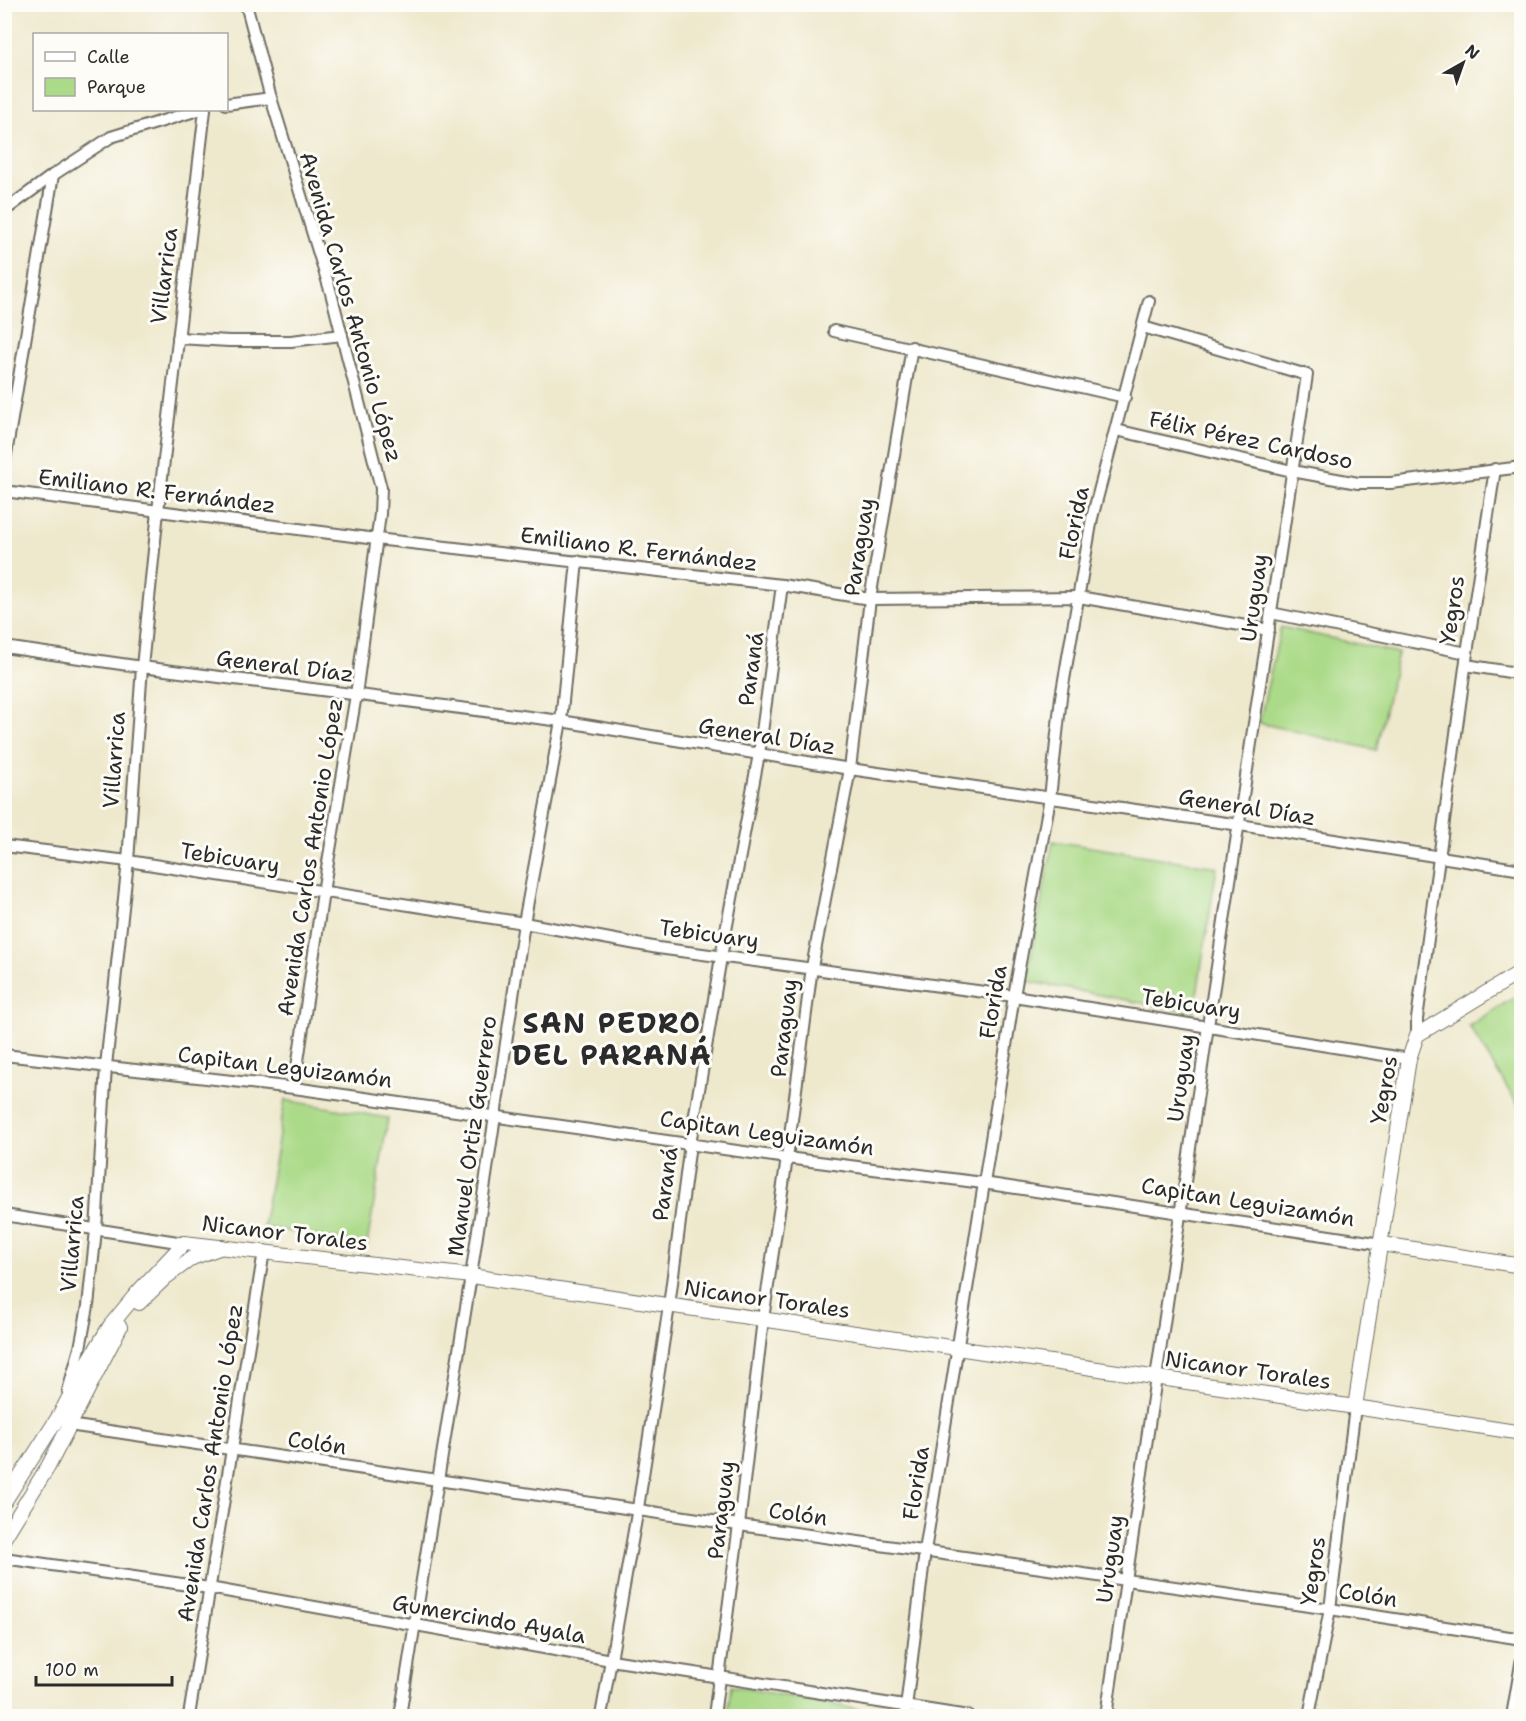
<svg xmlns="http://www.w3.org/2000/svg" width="1526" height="1721" font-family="'Shantell Sans',sans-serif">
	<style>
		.green { fill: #abda88; stroke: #6b825a; stroke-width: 1.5 }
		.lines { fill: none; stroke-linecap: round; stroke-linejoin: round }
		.street-casing { stroke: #6f6d63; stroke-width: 14 }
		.secondary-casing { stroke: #6f6d63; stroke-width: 16 }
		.street { stroke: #fff; stroke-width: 10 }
		.secondary { stroke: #fff; stroke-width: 14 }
		.labels { text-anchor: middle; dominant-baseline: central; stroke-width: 6; stroke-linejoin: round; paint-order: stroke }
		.street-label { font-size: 22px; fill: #2b2b2b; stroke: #fdfcf7 }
		.district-label { font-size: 28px; font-weight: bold; letter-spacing: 1.5px; fill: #2b2b2b; stroke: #fdfcf7 }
	</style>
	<rect width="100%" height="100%" fill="#fdfcf7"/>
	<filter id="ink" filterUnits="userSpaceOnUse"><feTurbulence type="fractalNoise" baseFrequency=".0167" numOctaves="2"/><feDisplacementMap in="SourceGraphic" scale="12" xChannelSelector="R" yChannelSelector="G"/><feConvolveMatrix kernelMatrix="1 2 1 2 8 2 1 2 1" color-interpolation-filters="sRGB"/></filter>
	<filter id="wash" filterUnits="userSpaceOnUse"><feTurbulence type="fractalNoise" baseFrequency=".008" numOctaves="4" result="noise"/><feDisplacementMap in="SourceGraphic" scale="24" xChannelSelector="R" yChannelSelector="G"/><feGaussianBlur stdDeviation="1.35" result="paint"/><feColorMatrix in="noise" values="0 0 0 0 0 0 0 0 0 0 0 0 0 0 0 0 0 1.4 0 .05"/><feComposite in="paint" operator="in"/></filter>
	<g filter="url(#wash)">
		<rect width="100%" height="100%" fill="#eee8cc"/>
		<g class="green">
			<path d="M1281,627L1398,653L1376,750L1259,723Z"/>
			<path d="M1053,841L1217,867L1194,1013L1026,981Z"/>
			<path d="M1521,993V1110L1469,1026Z"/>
			<path d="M285,1100L388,1118L367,1245L263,1227Z"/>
			<path d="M731,1686L895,1716H727Z"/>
		</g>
	</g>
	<g filter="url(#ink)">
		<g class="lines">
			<defs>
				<g id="street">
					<path d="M246,4L271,98L331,293L381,488L380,514L356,695L323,892L294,1088"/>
					<path d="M226,104L271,98"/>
					<path d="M4,211L53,175L111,137L198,110"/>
					<path d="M834,331L1125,397"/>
					<path d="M178,338L229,341H291L342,335"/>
					<path d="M1116,430L1292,471L1358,483H1391L1522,467"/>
					<path d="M4,466L53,175"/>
					<path d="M4,491L376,539L782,585L870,599L1079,597L1269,630"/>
					<path d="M1271,613L1467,653"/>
					<path d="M4,647L142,667L561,721L850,769L1240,825L1522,870"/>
					<path d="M1466,665L1522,674"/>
					<path d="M4,846L128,861L524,923L658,948L1014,996L1409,1059"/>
					<path d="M1417,1035V1019L1467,653L1495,469"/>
					<path d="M4,1055L294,1088L787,1158L983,1183L1382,1244"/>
					<path d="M4,1215L184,1243"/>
					<path d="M68,1391L80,1348L88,1306L96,1230L106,1066L128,861L142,667L158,511L205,110"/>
					<path d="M67,1422L69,1425L739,1525L1330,1609L1522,1639"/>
					<path d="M4,1558L209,1588L611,1660L968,1716"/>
					<path d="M189,1716L264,1251"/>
					<path d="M400,1716L471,1276L524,923L561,721L577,561"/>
					<path d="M601,1716L638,1508L669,1306L690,1144L721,957L759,754L782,585"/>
					<path d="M714,1716L739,1525L763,1319L787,1158L812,967L850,769L870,599L912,347"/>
					<path d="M905,1716L925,1551L1014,996L1050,798L1061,697L1092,518L1149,301"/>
					<path d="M1106,1716L1208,1026L1307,375L1143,327"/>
					<path d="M1309,1716L1330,1609L1355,1407"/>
					<path d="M1512,1716L1522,1658"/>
				</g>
				<g id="secondary">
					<path d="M1382,1244L1522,1266"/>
					<path d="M139,1303L166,1277L192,1258L222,1247"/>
					<path d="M1355,1407L1409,1059L1417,1035L1522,971"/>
					<path d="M4,1502L61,1413L81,1374L110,1326L138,1292L184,1243L471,1276L1355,1407L1522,1433"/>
					<path d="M4,1538L49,1465L120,1327"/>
				</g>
			</defs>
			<use href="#street" class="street-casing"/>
			<use href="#secondary" class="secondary-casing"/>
			<use href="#street" class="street"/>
			<use href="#secondary" class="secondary"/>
		</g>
	</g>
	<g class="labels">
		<g class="street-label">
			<text transform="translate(164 276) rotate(-83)">Villarrica</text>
			<text transform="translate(351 307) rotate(74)">Avenida Carlos Antonio López</text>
			<text transform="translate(1251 440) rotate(12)">Félix Pérez Cardoso</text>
			<text transform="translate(157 491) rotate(7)">Emiliano R. Fernández</text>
			<text transform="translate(1074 523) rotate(-78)">Florida</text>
			<text transform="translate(859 547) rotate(-81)">Paraguay</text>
			<text transform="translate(639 549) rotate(7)">Emiliano R. Fernández</text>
			<text transform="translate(1254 598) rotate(-82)">Uruguay</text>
			<text transform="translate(1452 610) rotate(-82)">Yegros</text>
			<text transform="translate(285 666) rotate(7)">General Díaz</text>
			<text transform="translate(751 669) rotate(-82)">Paraná</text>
			<text transform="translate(767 736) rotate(9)">General Díaz</text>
			<text transform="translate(114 760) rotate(-86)">Villarrica</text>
			<text transform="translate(1247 807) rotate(9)">General Díaz</text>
			<text transform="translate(310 857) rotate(-81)">Avenida Carlos Antonio López</text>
			<text transform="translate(230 858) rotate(9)">Tebicuary</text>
			<text transform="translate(709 934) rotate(8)">Tebicuary</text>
			<text transform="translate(993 1002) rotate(-80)">Florida</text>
			<text transform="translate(1191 1004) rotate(9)">Tebicuary</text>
			<text transform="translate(784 1028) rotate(-83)">Paraguay</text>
			<text transform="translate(285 1067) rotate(7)">Capitan Leguizamón</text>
			<text transform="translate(1181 1078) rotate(-82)">Uruguay</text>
			<text transform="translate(1384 1090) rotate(-80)">Yegros</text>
			<text transform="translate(767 1133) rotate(8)">Capitan Leguizamón</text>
			<text transform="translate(472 1136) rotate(-82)">Manuel Ortiz Guerrero</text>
			<text transform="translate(665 1184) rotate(-82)">Paraná</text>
			<text transform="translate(1248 1202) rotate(9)">Capitan Leguizamón</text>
			<text transform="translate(285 1233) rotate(7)">Nicanor Torales</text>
			<text transform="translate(72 1244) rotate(-85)">Villarrica</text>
			<text transform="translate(767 1299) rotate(8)">Nicanor Torales</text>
			<text transform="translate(1248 1370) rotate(8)">Nicanor Torales</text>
			<text transform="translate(317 1443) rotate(8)">Colón</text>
			<text transform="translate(210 1463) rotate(-81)">Avenida Carlos Antonio López</text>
			<text transform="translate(916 1483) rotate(-81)">Florida</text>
			<text transform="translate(721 1510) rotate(-83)">Paraguay</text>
			<text transform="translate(798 1514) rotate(8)">Colón</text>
			<text transform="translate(1110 1559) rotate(-82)">Uruguay</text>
			<text transform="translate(1313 1571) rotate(-82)">Yegros</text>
			<text transform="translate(1368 1595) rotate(9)">Colón</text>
			<text transform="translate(489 1619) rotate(10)">Gumercindo Ayala</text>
		</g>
		<g class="district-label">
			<text x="612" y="1023">SAN PEDRO<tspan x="612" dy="32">DEL PARANÁ</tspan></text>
		</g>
	</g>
	<rect width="1526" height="1721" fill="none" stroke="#fdfcf7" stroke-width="24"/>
	<rect x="33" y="33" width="195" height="78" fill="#fdfcf7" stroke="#a9a8a5" stroke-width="1.5"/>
	<rect x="45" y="52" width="30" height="9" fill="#ffffff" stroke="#a9a8a5" stroke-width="1.5"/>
	<text x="87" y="63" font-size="18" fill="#2b2b2b">Calle</text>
	<rect x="45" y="78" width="30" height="18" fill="#abda88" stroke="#a9a8a5" stroke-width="1.5"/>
	<text x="87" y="93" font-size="18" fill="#2b2b2b">Parque</text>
	<g transform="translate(1463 63) rotate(40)" stroke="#fdfcf7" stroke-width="4.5" paint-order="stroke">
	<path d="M0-4.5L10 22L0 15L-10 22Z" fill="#2b2b2b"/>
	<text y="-9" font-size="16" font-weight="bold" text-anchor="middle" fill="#2b2b2b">N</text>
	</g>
	<path d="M36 1676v9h136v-9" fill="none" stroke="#2b2b2b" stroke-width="3"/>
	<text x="45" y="1676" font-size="18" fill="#2b2b2b" stroke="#fdfcf7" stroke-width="4.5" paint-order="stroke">100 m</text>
</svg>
